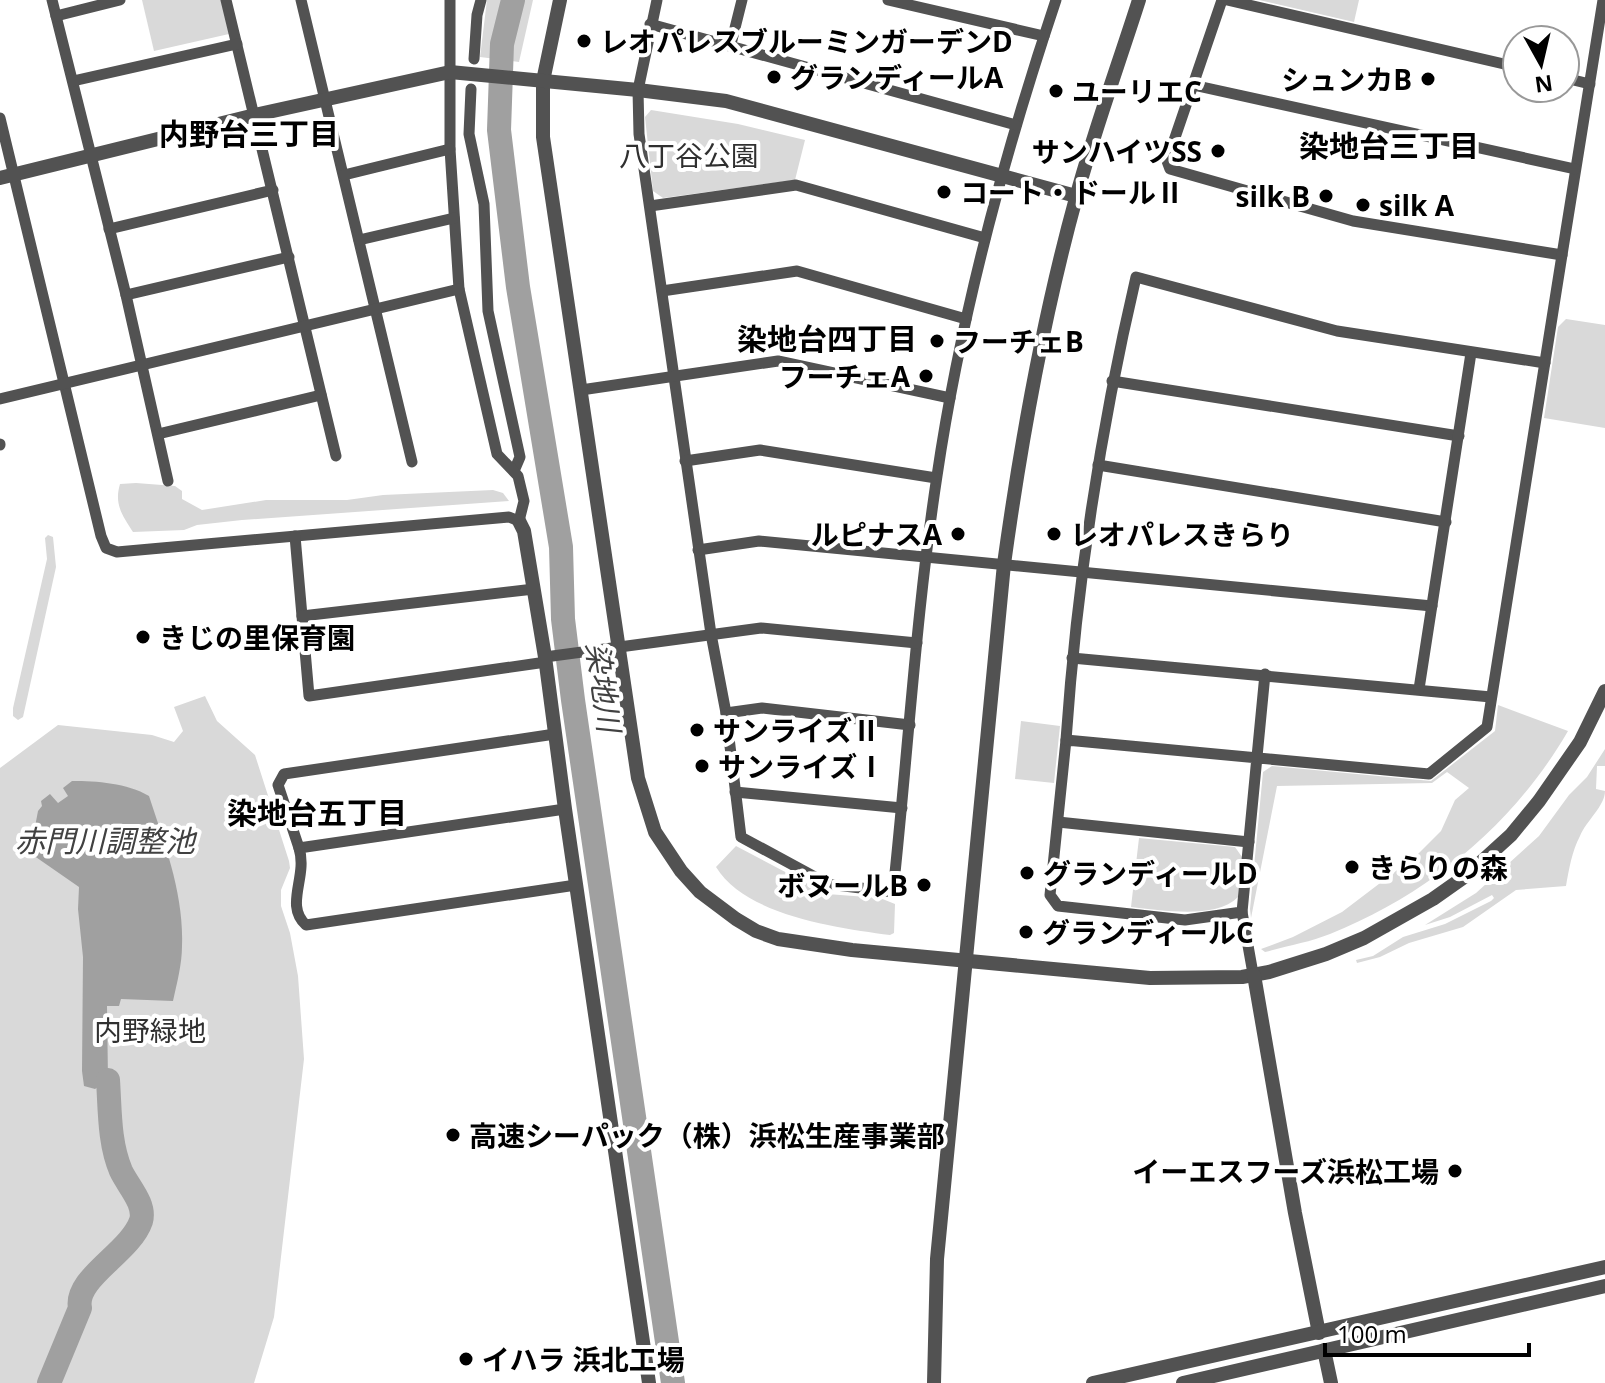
<svg xmlns="http://www.w3.org/2000/svg" width="1605" height="1383" font-family="'Open Sans','Noto Sans JP',sans-serif">
	<style>
		.green { fill: #d9d9d9 }
		.water { fill: #a0a0a0 }
		.lines { fill: none; stroke-linecap: round; stroke-linejoin: round }
		.river { stroke: #a0a0a0; stroke-width: 24 }
		.minor { stroke: #525252; stroke-width: 11 }
		.tertiary { stroke: #525252; stroke-width: 14 }
		.poi-dot { fill: #000; stroke: #fff; stroke-width: 3 }
		.labels { text-anchor: middle; dominant-baseline: central; stroke-width: 8; stroke-linejoin: round; paint-order: stroke }
		.poi-label { font-size: 28px; font-weight: bold; fill: #000; stroke: #fff; text-anchor: start }
		.park-label { font-size: 28px; fill: #303030; stroke: #fff }
		.neighbourhood-label { font-size: 30px; font-weight: bold; fill: #000; stroke: #fff }
		.water-label { font-size: 30px; font-style: italic; fill: #414141; stroke: #fff }
	</style>
	<rect width="100%" height="100%" fill="#fff"/>
	<g class="green">
		<path d="M142,0H221L229,34L154,51Z"/>
		<path d="M487,0H533L519,62L480,57Z"/>
		<path d="M1259,0H1359L1354,22Z"/>
		<path d="M651,110L738,124L805,140L795,180L663,198L653,191L645,117Z"/>
		<path d="M1566,319L1605,325V428L1544,418L1558,327Z"/>
		<path d="M136,483L175,486L182,491V499L202,510L266,500H347L383,495L493,490L503,493L509,501L242,520L197,525L184,530L133,532C122,515 114,504 120,484Z"/>
		<path d="M48,535L53,537L56,567L25,708L23,717L18,720L13,716V708L47,559L45,538Z"/>
		<path d="M205,696L217,721L255,755L289,861L290,868L281,890V906L290,933L298,976L304,1059L274,1317L254,1383H0V768L58,725L152,735L174,742L183,731L174,707Z"/>
		<path d="M1498,705L1568,731C1514,824 1430,894 1330,934C1310,942 1287,946 1265,952L1261,949L1293,937L1342,912L1417,855L1441,831L1455,800L1469,788L1447,772L1432,783L1277,786L1251,918L1250,909L1263,772L1272,766L1431,781L1495,731Z"/>
		<path d="M1021,721L1060,726L1054,783L1015,779Z"/>
		<path d="M1605,749V766H1597L1596,789L1605,791C1605,806 1586,821 1580,836C1572,851 1569,869 1566,886L1516,890L1463,927L1409,943L1380,957L1357,963L1356,960L1373,956L1403,937L1445,924L1491,901L1494,898L1492,895L1450,917L1425,925L1476,893L1539,836L1569,795L1587,777Z"/>
		<path d="M1139,838L1235,847L1242,857L1238,897C1215,920 1162,910 1131,907Z"/>
		<path d="M736,846L827,894L880,898L895,904L894,933L890,935C838,928 746,916 716,867Z"/>
	</g>
	<path class="water" d="M72,781C97,781 127,783 149,796C165,845 184,894 182,946C182,964 177,983 173,1001L121,999L119,1006H107L108,1080L95,1089L84,1086L82,1071L83,957L78,909L79,887L30,853L38,811L42,806L41,801L50,794L58,803L68,796L63,788Z"/>
	<g class="lines">
		<g class="river">
			<path d="M513,0L502,44L499,130L518,287L561,547L563,619L573,700L673,1383"/>
			<path d="M49,1383L80,1308C74,1278 130,1253 141,1221C146,1204 128,1186 121,1171C109,1143 110,1110 108,1080"/>
		</g>
		<g class="minor">
			<path d="M52,0L126,295L168,481"/>
			<path d="M226,0L336,456"/>
			<path d="M301,0L412,462"/>
			<path d="M657,0L638,90L639,134L711,634L726,713L741,837L828,884L893,892C908,753 916,613 937,476C961,313 1004,155 1056,0"/>
			<path d="M888,0L1044,36"/>
			<path d="M1222,0L1167,161L1170,169L1353,221L1562,255L1603,0"/>
			<path d="M1227,0L1517,67"/>
			<path d="M56,16L120,0"/>
			<path d="M650,24L1016,125"/>
			<path d="M731,44L742,0"/>
			<path d="M474,59L477,15L481,0"/>
			<path d="M1565,78L1590,84"/>
			<path d="M73,81L237,44"/>
			<path d="M1193,85L1575,169"/>
			<path d="M471,89L469,134L484,204L488,311L520,457L514,471"/>
			<path d="M0,118L101,536L106,548L117,552L509,517L519,521L524,501L518,476L497,454L459,289L450,149V0"/>
			<path d="M344,175L450,149"/>
			<path d="M650,206L796,185L985,238"/>
			<path d="M109,229L273,190"/>
			<path d="M359,240L454,218"/>
			<path d="M662,291L797,271L966,319"/>
			<path d="M126,295L289,257"/>
			<path d="M1112,381L1459,436"/>
			<path d="M581,390L778,361L950,398"/>
			<path d="M0,399L459,289"/>
			<path d="M158,434L321,395"/>
			<path d="M0,444V445"/>
			<path d="M685,461L760,450L936,478"/>
			<path d="M1098,465L1446,522"/>
			<path d="M295,536L309,696L546,662"/>
			<path d="M698,550L759,541L1432,606"/>
			<path d="M302,616L534,589"/>
			<path d="M545,657L761,628L917,643"/>
			<path d="M1072,658L1491,697"/>
			<path d="M1265,674L1242,912L1185,920L1058,906L1050,895L1066,740L1429,774L1487,727L1562,255"/>
			<path d="M1419,689L1471,353"/>
			<path d="M726,713L762,708L910,725"/>
			<path d="M555,734L284,774L278,785L299,848L565,809"/>
			<path d="M1066,740C1077,581 1100,431 1136,277L1337,331L1545,363"/>
			<path d="M735,792L902,808"/>
			<path d="M1058,822L1249,842"/>
			<path d="M299,848C308,877 284,905 306,925L576,885"/>
			<path d="M1242,912L1252,968"/>
		</g>
		<g class="tertiary">
			<path d="M560,0L543,81V137L638,778L655,832L681,871L700,892L736,919L756,931L778,939L852,950L1150,978L1242,977L1269,972L1326,954L1364,938L1433,899L1467,875L1511,835L1539,801L1580,742L1605,691"/>
			<path d="M0,178L255,115L450,72L638,90L726,101L1076,196"/>
			<path d="M519,521L524,531L545,657L565,809L649,1383"/>
			<path d="M1254,975L1295,1213L1319,1333"/>
			<path d="M1324,1350L1331,1383"/>
			<path d="M934,1383L937,1259L1004,564C1021,441 1043,318 1076,198C1094,131 1118,66 1139,0"/>
			<path d="M1093,1383L1605,1267"/>
			<path d="M1183,1383L1605,1286"/>
		</g>
	</g>
	<g class="poi-dot">
		<circle cx="584" cy="41" r="8"/>
		<circle cx="774" cy="77" r="8"/>
		<circle cx="1428" cy="79" r="8"/>
		<circle cx="1056" cy="91" r="8"/>
		<circle cx="1218" cy="151" r="8"/>
		<circle cx="944" cy="192" r="8"/>
		<circle cx="1326" cy="196" r="8"/>
		<circle cx="1363" cy="205" r="8"/>
		<circle cx="937" cy="341" r="8"/>
		<circle cx="926" cy="376" r="8"/>
		<circle cx="958" cy="534" r="8"/>
		<circle cx="1054" cy="534" r="8"/>
		<circle cx="143" cy="637" r="8"/>
		<circle cx="697" cy="730" r="8"/>
		<circle cx="702" cy="766" r="8"/>
		<circle cx="1352" cy="867" r="8"/>
		<circle cx="1027" cy="873" r="8"/>
		<circle cx="924" cy="885" r="8"/>
		<circle cx="1026" cy="932" r="8"/>
		<circle cx="453" cy="1135" r="8"/>
		<circle cx="1455" cy="1171" r="8"/>
		<circle cx="466" cy="1359" r="8"/>
	</g>
	<g class="labels">
		<g class="poi-label">
			<text x="600" y="41">レオパレスブルーミンガーデンD</text>
			<text x="790" y="77">グランディールA</text>
			<text x="1412" y="79" text-anchor="end">シュンカB</text>
			<text x="1072" y="91">ユーリエC</text>
			<text x="1202" y="151" text-anchor="end">サンハイツSS</text>
			<text x="960" y="192">コート・ドールⅡ</text>
			<text x="1310" y="196" text-anchor="end">silk B</text>
			<text x="1379" y="205">silk A</text>
			<text x="953" y="341">フーチェB</text>
			<text x="910" y="376" text-anchor="end">フーチェA</text>
			<text x="942" y="534" text-anchor="end">ルピナスA</text>
			<text x="1070" y="534">レオパレスきらり</text>
			<text x="159" y="637">きじの里保育園</text>
			<text x="713" y="730">サンライズⅡ</text>
			<text x="718" y="766">サンライズⅠ</text>
			<text x="1368" y="867">きらりの森</text>
			<text x="1043" y="873">グランディールD</text>
			<text x="908" y="885" text-anchor="end">ボヌールB</text>
			<text x="1042" y="932">グランディールC</text>
			<text x="469" y="1135">高速シーパック（株）浜松生産事業部</text>
			<text x="1439" y="1171" text-anchor="end">イーエスフーズ浜松工場</text>
			<text x="482" y="1359">イハラ 浜北工場</text>
		</g>
		<g class="park-label">
			<text x="689" y="155">八丁谷公園</text>
			<text x="150" y="1030">内野緑地</text>
		</g>
		<g class="neighbourhood-label">
			<text x="249" y="133">内野台三丁目</text>
			<text x="1389" y="145">染地台三丁目</text>
			<text x="827" y="338">染地台四丁目</text>
			<text x="317" y="812">染地台五丁目</text>
		</g>
		<g class="water-label">
			<text transform="translate(604 687) rotate(82)">染地川</text>
			<text x="105" y="840">赤門川調整池</text>
		</g>
	</g>
	<g transform="translate(1541 64) rotate(172)"><circle r="38" fill="#ffffff" stroke="#999999" stroke-width="2"/>
	<path d="M0-6L14 30L0 20L-14 30Z" fill="#000000"/>
	<text y="-12" font-size="22" font-weight="bold" text-anchor="middle" fill="#000000">N</text>
	</g>
	<path d="M1325 1343v12h204v-12" fill="none" stroke="#000000" stroke-width="4"/>
	<text x="1337" y="1343" font-size="24" fill="#000000" stroke="#ffffff" stroke-width="6" paint-order="stroke">100 m</text>
</svg>
